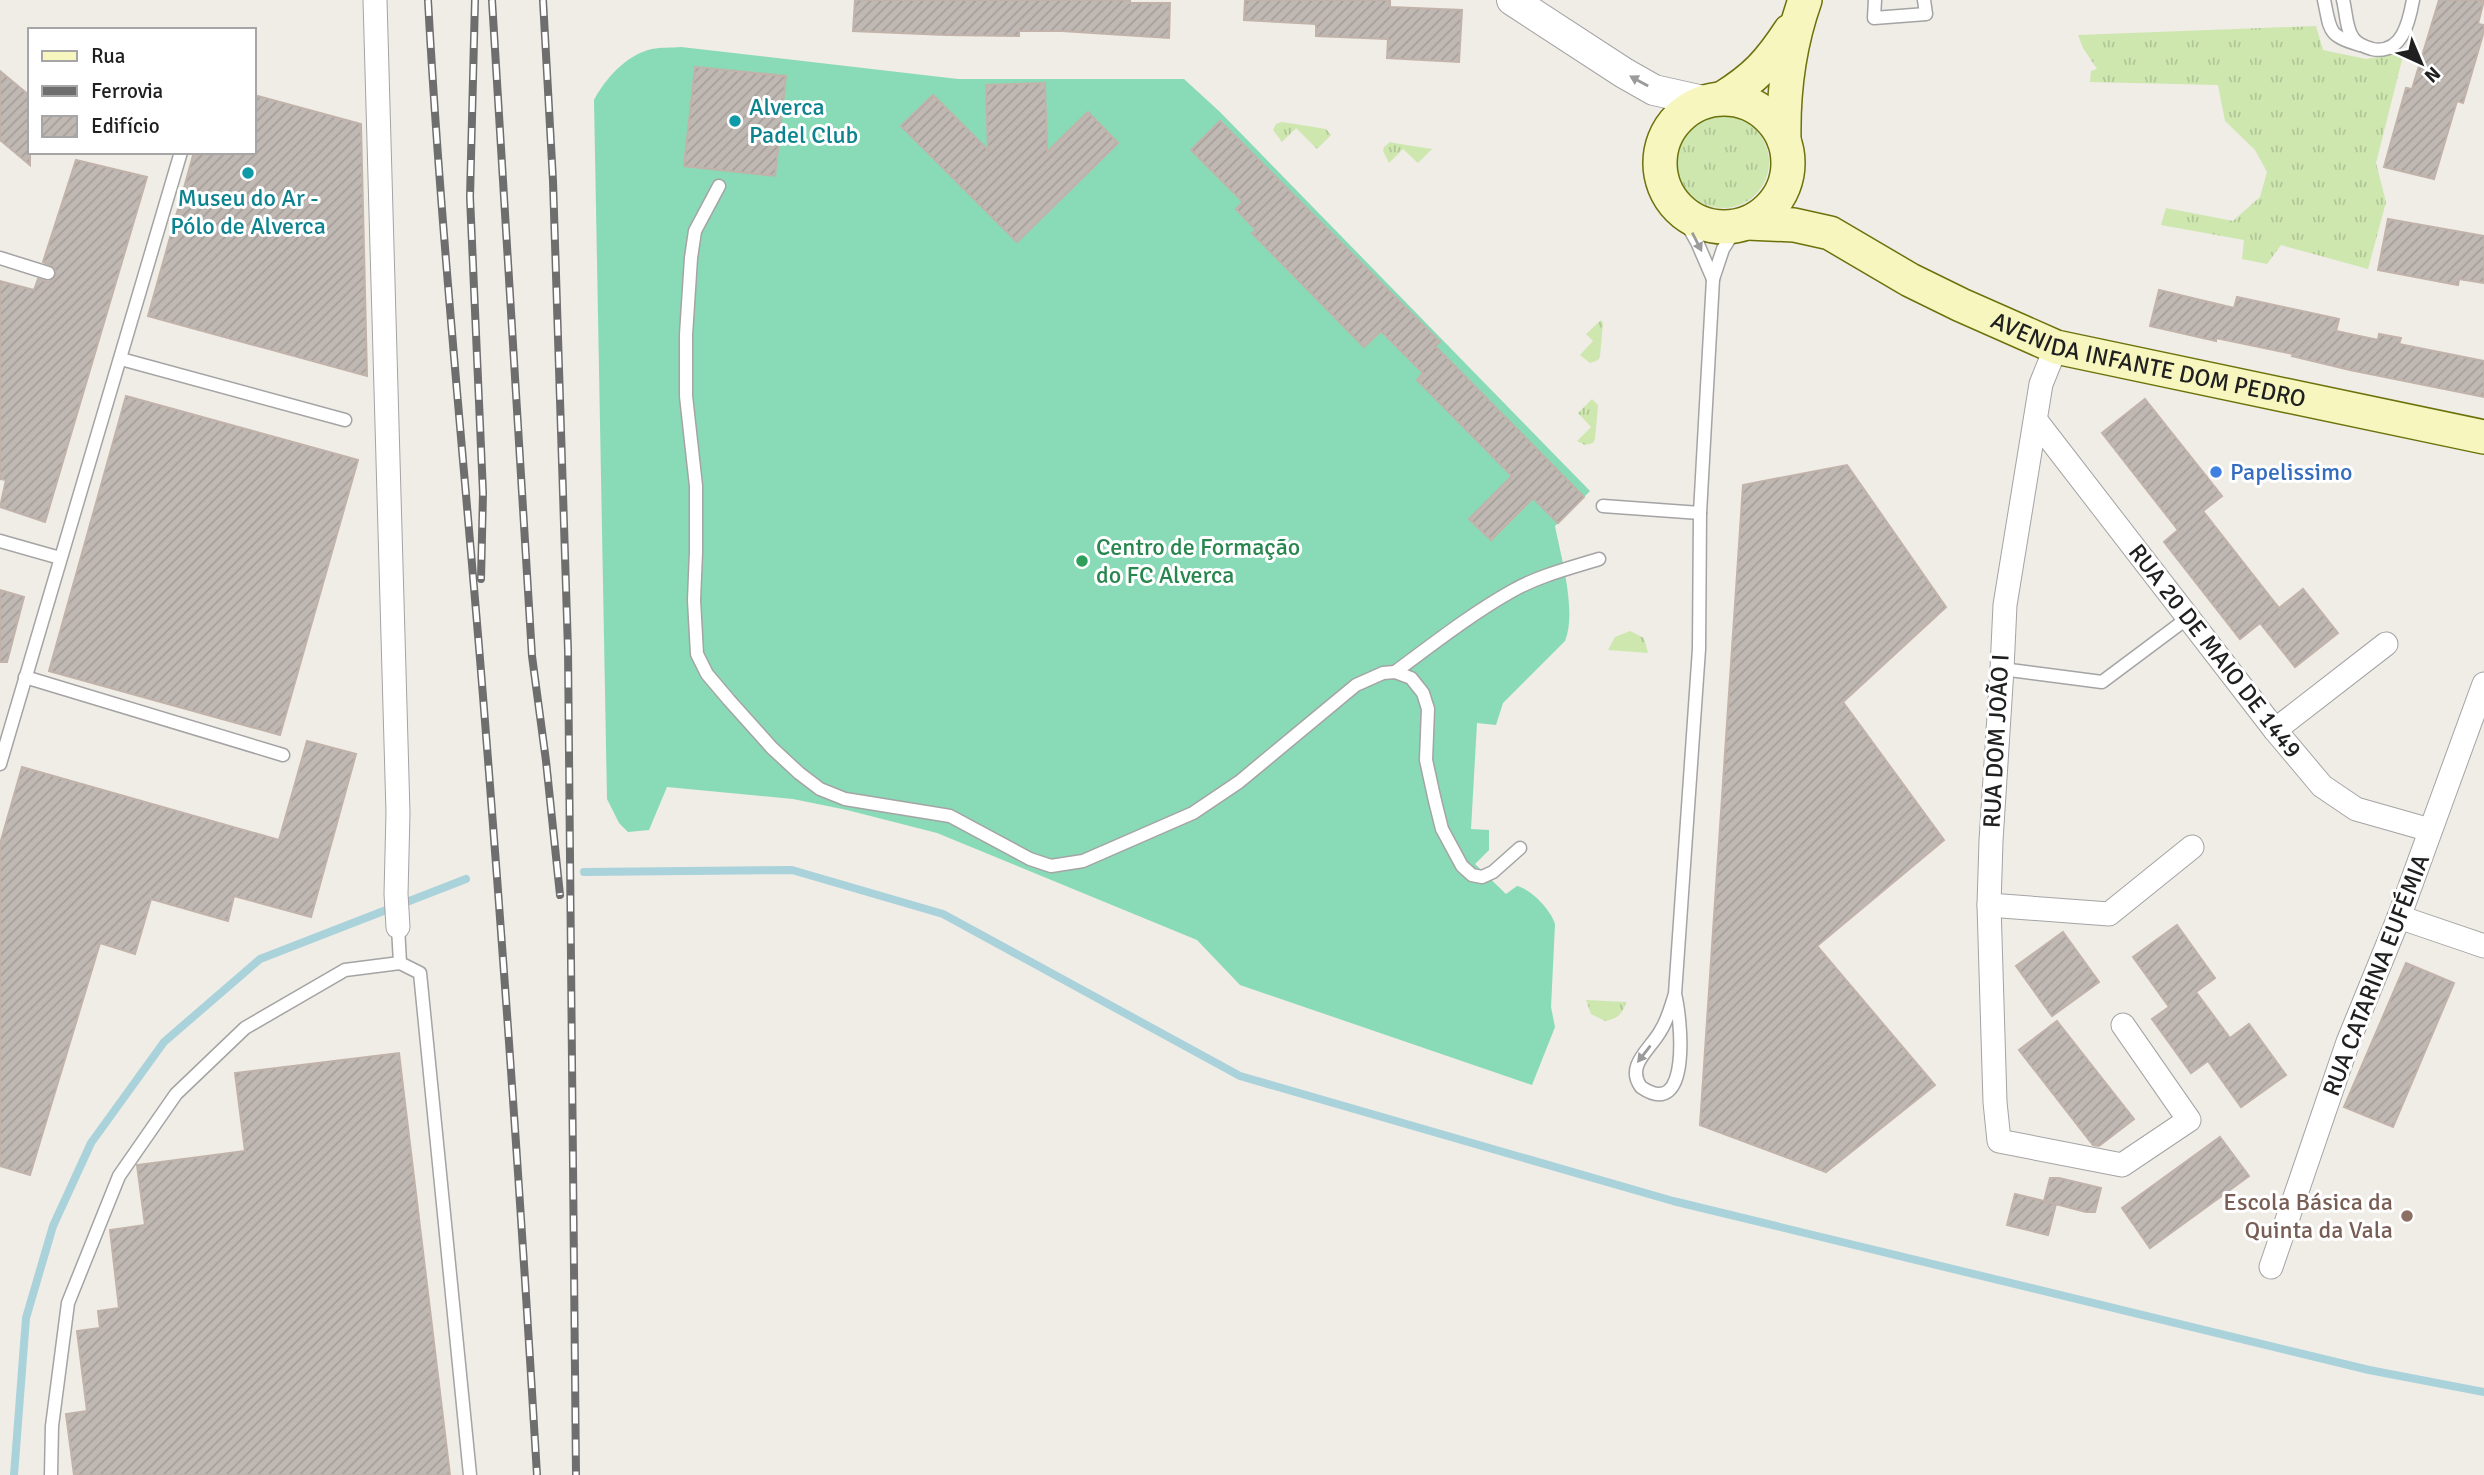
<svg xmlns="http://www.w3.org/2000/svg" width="2484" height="1475" font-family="Signika,sans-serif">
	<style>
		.grass { fill: url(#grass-tufts) }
		.pitch { fill: #89dab7 }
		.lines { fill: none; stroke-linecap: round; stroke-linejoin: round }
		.stream { stroke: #a9d2db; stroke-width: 8 }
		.building { fill: url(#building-hatch); stroke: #c1b3aa; stroke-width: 2 }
		.service-casing { stroke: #a4a4a4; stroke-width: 15 }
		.minor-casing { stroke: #a4a4a4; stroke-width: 25 }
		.tertiary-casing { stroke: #a4a4a4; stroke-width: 32 }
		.secondary-casing { stroke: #6c720b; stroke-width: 36 }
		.service { stroke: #fff; stroke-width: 12 }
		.minor { stroke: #fff; stroke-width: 23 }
		.tertiary { stroke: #fff; stroke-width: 30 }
		.secondary { stroke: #f6f6be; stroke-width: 33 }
		.rail-casing { stroke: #6e6e6e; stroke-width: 8 }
		.rail { stroke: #fff; stroke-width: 5; stroke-dasharray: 16; stroke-linecap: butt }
		.oneway { fill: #9b9b9b }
		.culture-dot { fill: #0f9aa8; stroke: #fff; stroke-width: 2.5 }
		.shop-dot { fill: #3f7fe0; stroke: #fff; stroke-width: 2.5 }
		.leisure-dot { fill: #2e9e5b; stroke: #fff; stroke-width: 2.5 }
		.education-dot { fill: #8d6e63; stroke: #fff; stroke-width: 2.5 }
		.labels { text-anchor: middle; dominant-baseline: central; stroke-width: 6; stroke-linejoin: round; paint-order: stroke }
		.culture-label { font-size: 24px; fill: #0d838f; stroke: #fff; text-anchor: start }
		.street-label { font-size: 24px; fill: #202020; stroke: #fff }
		.shop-label { font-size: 24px; fill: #366cbe; stroke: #fff; text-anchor: start }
		.leisure-label { font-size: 24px; fill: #27864d; stroke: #fff; text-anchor: start }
		.education-label { font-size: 24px; fill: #785e54; stroke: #fff; text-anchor: end }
	</style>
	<defs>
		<pattern id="grass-tufts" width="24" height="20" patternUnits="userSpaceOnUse" patternTransform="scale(1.75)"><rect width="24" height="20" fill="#cde7af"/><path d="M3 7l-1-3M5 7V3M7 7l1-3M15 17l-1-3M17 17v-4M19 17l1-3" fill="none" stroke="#b0c696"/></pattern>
		<pattern id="building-hatch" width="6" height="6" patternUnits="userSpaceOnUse" patternTransform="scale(1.75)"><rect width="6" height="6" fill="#c0b8b3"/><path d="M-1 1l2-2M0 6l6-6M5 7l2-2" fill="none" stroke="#a59e9a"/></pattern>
	</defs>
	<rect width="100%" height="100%" fill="#f0ece6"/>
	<g class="grass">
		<path d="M2316,26L2323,50L2366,59L2404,52L2376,163L2386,202L2368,269L2281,245L2267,264L2242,259L2244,240L2161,225L2166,208L2233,221L2260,197L2267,172L2255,150L2225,121L2218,85L2090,82L2091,71L2097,69L2083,48L2078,35Z"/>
		<circle cx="1723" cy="162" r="46"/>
		<path d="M1282,122L1326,129L1331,135L1317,149L1296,128L1282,142L1273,130L1276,124Z"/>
		<path d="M1390,142L1394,143L1432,149L1418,163L1403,149L1389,163L1383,151L1384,147Z"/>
		<path d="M1601,320L1603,323L1600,356L1598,360L1590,363L1580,355L1593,341L1586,334Z"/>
		<path d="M1592,399L1598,405L1595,439L1593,443L1585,445L1577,441L1591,427L1578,413Z"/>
		<path d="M1630,631L1644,638L1648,653L1608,650L1615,637Z"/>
		<path d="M1586,1000L1626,1002C1623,1014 1617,1019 1605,1021L1591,1014Z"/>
	</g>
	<path class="pitch" d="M681,47L958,79H1184L1220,112L1590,491L1555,526C1561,557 1577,612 1565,641L1503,703L1496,725L1477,723L1471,829L1489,830V850L1475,864L1506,894L1517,886C1531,889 1551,910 1555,924L1551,1007L1555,1027L1532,1085L1240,985L1197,940L937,833L847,810L793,799L667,787L649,830L628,832L619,823L607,799L594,100C606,78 626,55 652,49C661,47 672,48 681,47Z"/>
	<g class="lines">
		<g class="stream">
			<path d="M584,872L792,870L943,914L1240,1076L1673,1201L2369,1370L2484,1392"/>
			<path d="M14,1475L26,1318L53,1226L91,1143L164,1042L260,959L466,879"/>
		</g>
	</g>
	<g class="building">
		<path d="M855,0H1130V3H1170L1169,38L1062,31H1019V36L947,35L853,31Z"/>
		<path d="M1245,0H1390V7L1462,10L1459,62L1387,58L1388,39L1316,36V24L1244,20Z"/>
		<path d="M2439,0H2484L2478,24L2484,25V31L2463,103L2457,101L2434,179L2384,167L2406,88L2412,89Z"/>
		<path d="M695,67L786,76L775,176L684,166Z"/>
		<path d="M0,71L30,96V165L0,140Z"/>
		<path d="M1045,83L1047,152L1088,112L1118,143L1017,242L901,126L933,95L988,150L986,85Z"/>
		<path d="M254,95L361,124L367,376L148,316L194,152H254Z"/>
		<path d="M1220,121L1440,342L1435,346L1584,497L1558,523L1533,498L1491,540L1469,519L1512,476L1417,380L1423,373L1381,331L1364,347L1252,233L1256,230L1236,209L1243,202L1191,150Z"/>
		<path d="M76,160L147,177L45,522L0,507L6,480L0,479V281L34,290L38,279L49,282L56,276L54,267L43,262Z"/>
		<path d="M2388,219L2484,236V283L2459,279L2458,285L2378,270Z"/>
		<path d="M2159,290L2234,308L2237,297L2339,319L2336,331L2378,340L2379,334L2401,338L2399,344L2484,361V397L2350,370L2292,356L2293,354L2216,338V341L2150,326Z"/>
		<path d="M126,396L358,460L280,735L49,671Z"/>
		<path d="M2145,399L2222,496L2203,511L2279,608L2303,589L2338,633L2295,667L2260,623L2240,639L2164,542L2178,530L2102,433Z"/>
		<path d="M1847,465L1946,607L1843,702L1944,840L1817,946L1935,1085L1826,1172L1700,1125L1743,485Z"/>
		<path d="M0,590L24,597L7,662H0Z"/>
		<path d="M307,741L356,754L311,917L234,896L228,921L151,899L135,954L100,943L30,1175L0,1166V844L22,767L279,840Z"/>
		<path d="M2177,925L2215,978L2196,992L2230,1038L2249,1024L2286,1075L2241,1107L2208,1061L2191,1073L2152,1019L2169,1007L2133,957Z"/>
		<path d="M2063,932L2099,982L2052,1016L2016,966Z"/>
		<path d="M2406,963L2454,983L2393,1127L2344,1107Z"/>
		<path d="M2057,1021L2134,1119L2099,1146L2093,1145L2019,1050Z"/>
		<path d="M399,1053L450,1475H74L66,1414L87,1411L77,1331L100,1328L98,1311L119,1308L110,1230L145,1225L137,1165L245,1151L235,1073Z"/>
		<path d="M2220,1137L2249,1176L2150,1248L2122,1208Z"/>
		<path d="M2050,1178H2059L2101,1188L2095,1212H2086L2044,1201Z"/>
		<path d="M2015,1194L2056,1204L2048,1235L2007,1225Z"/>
	</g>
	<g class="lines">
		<defs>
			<g id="service">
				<path d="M1875,0L1874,18L1926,14L1924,0"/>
				<path d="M2324,0C2331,32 2327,35 2360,45"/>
				<path d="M2343,0C2346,11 2346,29 2353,38C2357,44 2365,47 2372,49C2402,55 2409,22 2413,0"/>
				<path d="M719,186L695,231L691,258L686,335V396L696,486V552L694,600L697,654L707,674L729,700L772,748L799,773L820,789L845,799L950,816L1030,859L1051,866L1083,861L1193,813L1239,782L1356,685L1383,673L1395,672L1411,678L1423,693L1428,709L1426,760L1435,801L1442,829L1462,866L1472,875L1482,877L1493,872L1520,848"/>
				<path d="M1677,207L1697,242L1713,279"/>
				<path d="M0,258L48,273"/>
				<path d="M121,359L345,420"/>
				<path d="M1603,506L1700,513"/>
				<path d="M0,541L60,558"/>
				<path d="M2002,669L2102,682L2189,617"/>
				<path d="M1395,672C1433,644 1471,614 1512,591C1538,576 1570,568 1599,559"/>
				<path d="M25,677L283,755"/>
				<path d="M0,764L181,152"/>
				<path d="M398,927L400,963L420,973L470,1475"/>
				<path d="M1675,994C1681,1018 1692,1122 1641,1087C1625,1065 1651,1049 1661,1030C1668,1019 1671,1006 1675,994L1699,649L1700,513L1713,279L1723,249L1739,224"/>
				<path d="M51,1475L52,1426L68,1303L119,1176L176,1094L245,1028L345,970L400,963"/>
			</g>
			<g id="minor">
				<path d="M375,0L398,813L396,894L398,927"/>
				<path d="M2056,347L2041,384L2005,605L2002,669L1991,841L1989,905L1995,1102L1999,1141L2122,1165L2189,1120L2123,1025"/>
				<path d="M2037,422L2275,730L2322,786L2356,809L2430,830"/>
				<path d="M2275,730L2386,644"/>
				<path d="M1989,905L2109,914L2192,847"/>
				<path d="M2399,917L2484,946"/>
				<path d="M2271,1267L2348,1042L2399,917L2484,684"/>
			</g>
			<path id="tertiary" d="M1512,0L1624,73L1654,90L1703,101"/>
			<g id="secondary">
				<path d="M1723,98C1755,78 1769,63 1790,31"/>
				<circle cx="1724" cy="163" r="64"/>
				<path d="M1784,140C1783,92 1789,45 1805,0"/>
				<path id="s1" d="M1748,223L1794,225L1830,233L1910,280L1961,305L2056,347L2484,437"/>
			</g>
		</defs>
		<use href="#service" class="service-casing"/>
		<use href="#minor" class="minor-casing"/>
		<use href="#tertiary" class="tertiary-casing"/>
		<use href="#secondary" class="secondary-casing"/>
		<use href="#service" class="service"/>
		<use href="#minor" class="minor"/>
		<use href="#tertiary" class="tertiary"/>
		<use href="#secondary" class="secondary"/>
		<defs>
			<g id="rail">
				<path d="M428,0C440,220 462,440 480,659C502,931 521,1203 537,1475"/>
				<path d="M475,0L470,197L483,493L481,579"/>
				<path d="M492,0L532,656L546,761L560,895"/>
				<path d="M543,0L553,181L568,650L576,1475"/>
			</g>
		</defs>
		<use href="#rail" class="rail-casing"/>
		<use href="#rail" class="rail"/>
	</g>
	<defs><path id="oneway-solid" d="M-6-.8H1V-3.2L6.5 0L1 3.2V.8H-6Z" transform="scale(1.75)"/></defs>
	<g class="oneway">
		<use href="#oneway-solid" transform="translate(1639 81) rotate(-151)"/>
		<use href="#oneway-solid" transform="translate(1697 242) rotate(63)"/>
		<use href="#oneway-solid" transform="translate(1644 1054) rotate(128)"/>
	</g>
	<g class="culture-dot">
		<circle cx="735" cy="121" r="7"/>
		<circle cx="248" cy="173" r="7"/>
	</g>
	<circle class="shop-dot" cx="2216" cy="472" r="7"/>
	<circle class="leisure-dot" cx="1082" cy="561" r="7"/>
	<circle class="education-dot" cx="2407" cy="1216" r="7"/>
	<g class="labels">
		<g class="culture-label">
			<text x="749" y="107">Alverca<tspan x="749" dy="28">Padel Club</tspan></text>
			<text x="248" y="198" text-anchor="middle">Museu do Ar -<tspan x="248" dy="28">Pólo de Alverca</tspan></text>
		</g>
		<g class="street-label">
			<text stroke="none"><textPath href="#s1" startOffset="429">AVENIDA INFANTE DOM PEDRO</textPath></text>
			<text transform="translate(2215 651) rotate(52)">RUA 20 DE MAIO DE 1449</text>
			<text transform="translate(1996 741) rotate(-87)">RUA DOM JOÃO I</text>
			<text transform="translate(2376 975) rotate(-69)">RUA CATARINA EUFÉMIA</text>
		</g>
		<g class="shop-label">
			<text x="2230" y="472">Papelissimo</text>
		</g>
		<g class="leisure-label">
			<text x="1096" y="547">Centro de Formação<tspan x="1096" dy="28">do FC Alverca</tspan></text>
		</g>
		<g class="education-label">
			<text x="2393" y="1202">Escola Básica da<tspan x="2393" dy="28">Quinta da Vala</tspan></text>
		</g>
	</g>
	<rect x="28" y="28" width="228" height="126" fill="#ffffff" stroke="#a6a6a6" stroke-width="2"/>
	<rect x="42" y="51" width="35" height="10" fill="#f6f6be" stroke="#a6a6a6" stroke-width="2"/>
	<text x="91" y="63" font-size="21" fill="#202020">Rua</text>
	<rect x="42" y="86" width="35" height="10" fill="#6e6e6e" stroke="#a6a6a6" stroke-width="2"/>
	<text x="91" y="98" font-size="21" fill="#202020">Ferrovia</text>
	<rect x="42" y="116" width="35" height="21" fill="url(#building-hatch)" stroke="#a6a6a6" stroke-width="2"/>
	<text x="91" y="133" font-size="21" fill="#202020">Edifício</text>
	<g transform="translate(2421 63) rotate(136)" stroke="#ffffff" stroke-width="5" paint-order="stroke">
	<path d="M0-5L12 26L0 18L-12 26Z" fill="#202020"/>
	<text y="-10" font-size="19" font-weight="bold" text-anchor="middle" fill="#202020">N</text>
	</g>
</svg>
